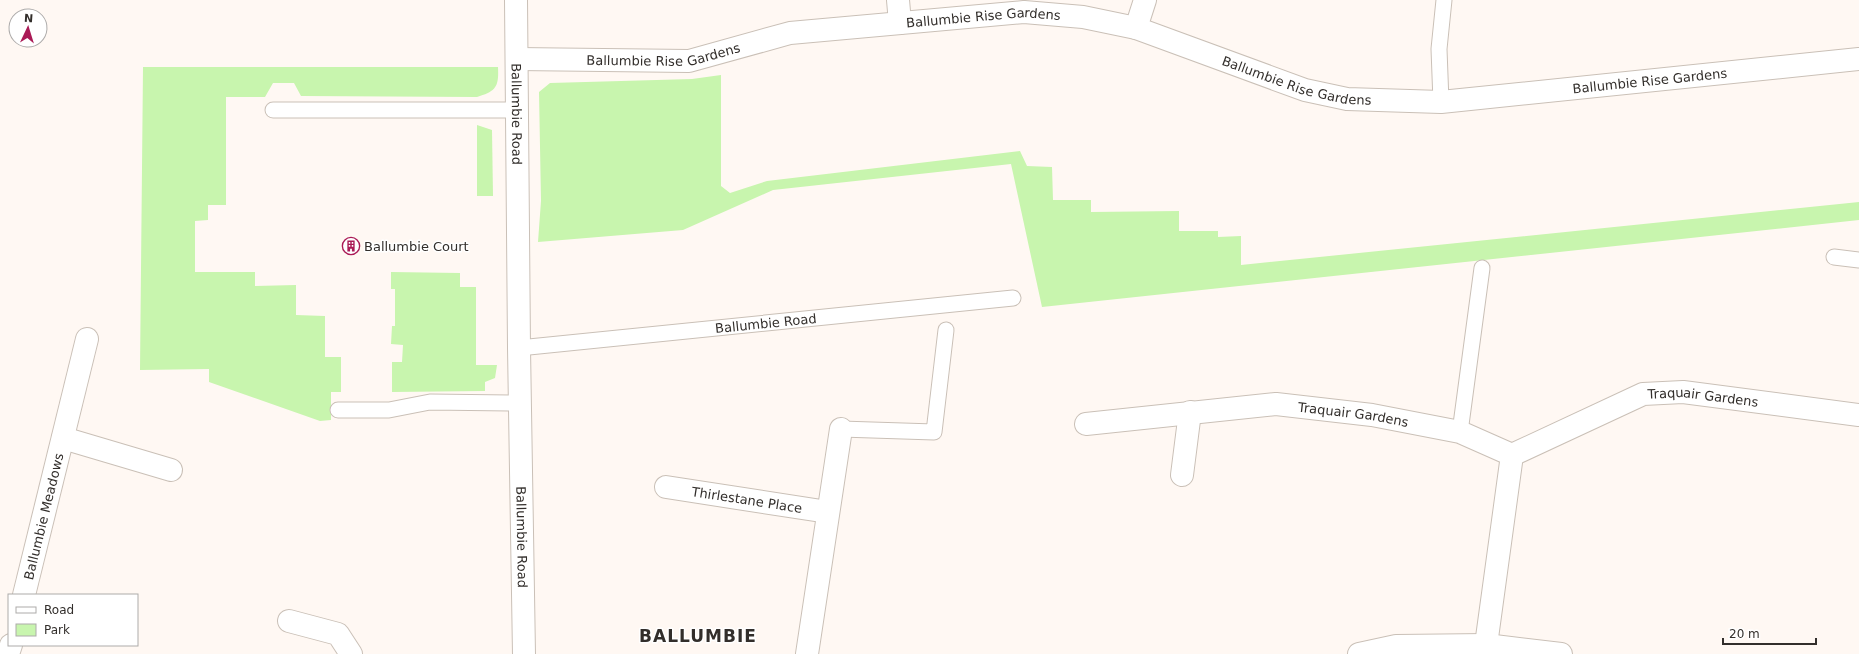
<svg xmlns="http://www.w3.org/2000/svg" width="1859" height="654" font-family="'DejaVu Sans',sans-serif">
	<style>
		.green { fill: #c8f5ae }
		.lines { fill: none; stroke-linecap: round; stroke-linejoin: round }
		.lane-casing { stroke: #cac0b7; stroke-width: 17 }
		.street-casing { stroke: #cac0b7; stroke-width: 24 }
		.lane { stroke: #fff; stroke-width: 15 }
		.street { stroke: #fff; stroke-width: 22 }
		.labels { text-anchor: middle; dominant-baseline: central; stroke-width: 3; stroke-linejoin: round; paint-order: stroke }
		.street-label { font-size: 13px; fill: #322e2b; stroke: #fff }
		.poi-label { font-size: 13px; fill: #322e2b; stroke: #fff; text-anchor: start }
		.district-label { font-size: 17px; font-weight: bold; letter-spacing: 1px; fill: #322e2b; stroke: #fff }
	</style>
	<rect width="100%" height="100%" fill="#fff8f3"/>
	<g class="green">
		<path d="M143,67H498C499,87 496,91 477,97L301,96L294,83H273L265,97H226V205H208V220L195,221V272H255V286L296,285V315L325,316V357H341V392H331V420L320,421L209,382V369L140,370Z"/>
		<path d="M721,75V186L730,193L767,181L1020,151L1027,166L1052,167L1053,200H1091V212L1179,211V231H1218V237L1241,236V265L1859,202V220L1042,307L1011,164L773,190L683,230L538,242L541,201L539,92L550,83L692,79Z"/>
		<path d="M477,125L492,130L493,196H477Z"/>
		<path d="M391,272L460,273V287H476V365H497L495,378L485,382V391L392,392V362H402L403,345L391,344L392,326H395V289H391Z"/>
	</g>
	<g class="lines">
		<defs>
			<g id="lane">
				<path d="M1441,102L1439,49L1444,0"/>
				<path d="M273,110H518"/>
				<path d="M1834,257L1859,260"/>
				<path id="s1" d="M519,348L1013,298"/>
				<path d="M338,410H389L430,402L520,403"/>
				<path d="M841,429L934,432L946,330"/>
				<path d="M1460,432L1482,268"/>
			</g>
			<g id="street">
				<path id="s2" d="M516,0L519,348L524,654"/>
				<path d="M898,0L900,23"/>
				<path d="M1136,28L1145,0"/>
				<path id="s3" d="M517,59L689,61L790,33L1024,12L1083,17L1136,28L1305,90L1347,99L1441,102L1859,59"/>
				<path id="s4" d="M1086,424L1276,404L1372,415L1460,432L1512,455L1643,394L1683,392L1859,415"/>
				<path d="M63,438L171,470"/>
				<path d="M1182,475L1190,412"/>
				<path id="s5" d="M666,487L828,512"/>
				<path id="s6" d="M24,595L87,339"/>
				<path d="M289,621L338,634L351,654"/>
				<path d="M1486,645L1512,455"/>
				<path d="M8,654L11,645"/>
				<path d="M807,654L841,429"/>
				<path d="M1359,654L1396,646L1486,645L1561,654"/>
			</g>
		</defs>
		<use href="#lane" class="lane-casing"/>
		<use href="#street" class="street-casing"/>
		<use href="#lane" class="lane"/>
		<use href="#street" class="street"/>
	</g>
	<defs>
		<symbol id="building-ring" viewBox="-11 -11 22 22"><circle r="9.5" fill="#fff" stroke="#aa1a56" stroke-width="1.5"/><path d="M-4-6H4V6H1V3H-1V6H-4ZM-2.5-4.3h1.7v1.8h-1.7ZM.8-4.3h1.7v1.8H.8ZM-2.5-1h1.7V.8h-1.7ZM.8-1h1.7V.8H.8Z" fill="#aa1a56"/></symbol>
	</defs>
	<g fill-rule="evenodd">
		<use href="#building-ring" x="341" y="236" width="20" height="20"/>
	</g>
	<g class="labels">
		<g class="street-label">
			<text stroke="none"><textPath href="#s3" startOffset="471">Ballumbie Rise Gardens</textPath></text>
			<text stroke="none"><textPath href="#s3" startOffset="147">Ballumbie Rise Gardens</textPath></text>
			<text stroke="none"><textPath href="#s3" startOffset="795">Ballumbie Rise Gardens</textPath></text>
			<text stroke="none"><textPath href="#s3" startOffset="1152">Ballumbie Rise Gardens</textPath></text>
			<text stroke="none"><textPath href="#s2" startOffset="114">Ballumbie Road</textPath></text>
			<text stroke="none"><textPath href="#s1" startOffset="248">Ballumbie Road</textPath></text>
			<text stroke="none"><textPath href="#s4" startOffset="639">Traquair Gardens</textPath></text>
			<text stroke="none"><textPath href="#s4" startOffset="269">Traquair Gardens</textPath></text>
			<text stroke="none"><textPath href="#s5" startOffset="82">Thirlestane Place</textPath></text>
			<text stroke="none"><textPath href="#s6" startOffset="81">Ballumbie Meadows</textPath></text>
			<text stroke="none"><textPath href="#s2" startOffset="537">Ballumbie Road</textPath></text>
		</g>
		<g class="poi-label">
			<text x="364" y="246">Ballumbie Court</text>
		</g>
		<g class="district-label">
			<text x="698" y="636">BALLUMBIE</text>
		</g>
	</g>
	<rect x="8" y="594" width="130" height="52" fill="#ffffff" stroke="#adabaa"/>
	<rect x="16" y="607" width="20" height="6" fill="#ffffff" stroke="#adabaa"/>
	<text x="44" y="614" font-size="12" fill="#322e2b">Road</text>
	<rect x="16" y="624" width="20" height="12" fill="#c8f5ae" stroke="#adabaa"/>
	<text x="44" y="634" font-size="12" fill="#322e2b">Park</text>
	<g transform="translate(28 28) rotate(4)"><circle r="19" fill="#ffffff" stroke="#adabaa"/>
	<path d="M0-3L7 15L0 10L-7 15Z" fill="#aa1a56"/>
	<text y="-6" font-size="11" font-weight="bold" text-anchor="middle" fill="#322e2b">N</text>
	</g>
	<path d="M1723 638v6h93v-6" fill="none" stroke="#322e2b" stroke-width="2"/>
	<text x="1729" y="638" font-size="12" fill="#322e2b" stroke="#ffffff" stroke-width="3" paint-order="stroke">20 m</text>
</svg>
